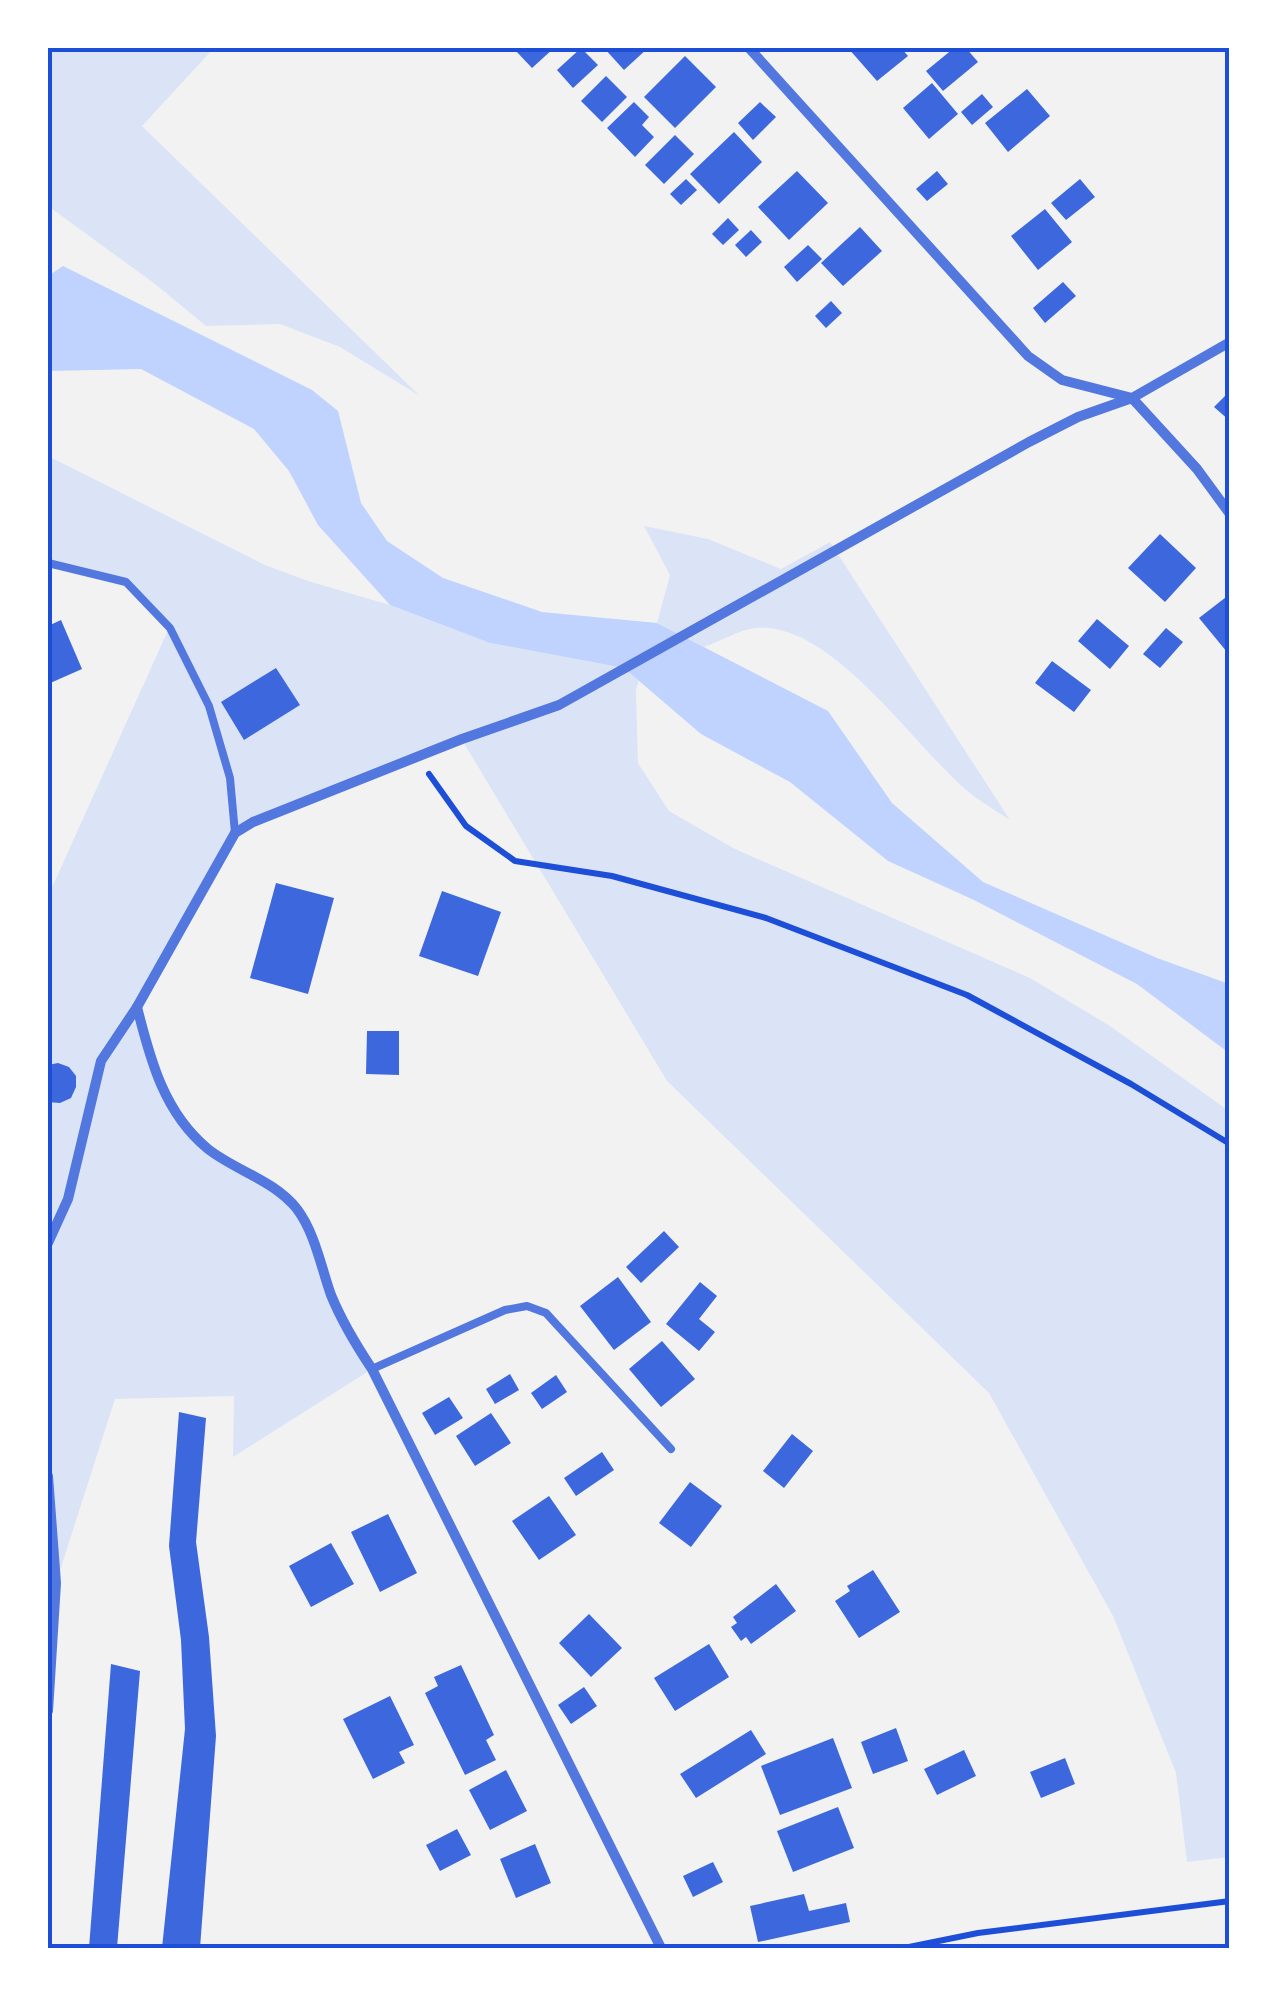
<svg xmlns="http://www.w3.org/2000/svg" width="1277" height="1996" font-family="'DejaVu Sans',sans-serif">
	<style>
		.green { fill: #dbe4f7 }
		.water { fill: #bfd3fe }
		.building { fill: #3d67dc }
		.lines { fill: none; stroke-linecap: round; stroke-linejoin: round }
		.path { stroke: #1d4ed8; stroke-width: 6 }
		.service { stroke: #5277de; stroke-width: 8 }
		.minor { stroke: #5277de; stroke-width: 10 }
		.neatline { fill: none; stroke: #1d4ed8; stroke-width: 4 }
	</style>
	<rect width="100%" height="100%" fill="#f2f2f2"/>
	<g class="green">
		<path d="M48,48H214L142,126L420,396L340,347L280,324L206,326L155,284L48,206Z"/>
		<path d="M48,456L265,565L308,581L390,605L490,643L624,668L639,681L636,689L638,763L669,811L735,849L1030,978L1110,1026L1229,1111V1857L1187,1862L1176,1773L1113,1616L989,1393L667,1081L462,740L235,833L137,1007L175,1113L208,1149L279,1191L298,1211L331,1294L372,1369L233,1457L234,1396L115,1399L56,1583H48V891L54,883L169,628L126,583L48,563Z"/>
		<path d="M644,526L708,539L781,569L830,542L1010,820C995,810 979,801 965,789C913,744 830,620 755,628C739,630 719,642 704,647L657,623L670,575Z"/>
	</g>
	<path class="water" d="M63,266L312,390L338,411L361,503L387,541L443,578L542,612L657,623L828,711L892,803L983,882L1157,958L1229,984V1053L1137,984L974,900L888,861L790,782L701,734L624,668L490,643L390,605L318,525L289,471L254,429L141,369L48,371V276Z"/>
	<g class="building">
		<path d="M518,48H554L532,68L515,50Z"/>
		<path d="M581,48L598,65L573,88L557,70Z"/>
		<path d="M604,48H648L624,70Z"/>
		<path d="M848,48H901L908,56L877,81Z"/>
		<path d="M954,48H966L978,62L943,91L926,71Z"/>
		<path d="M685,56L716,87L675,128L644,97Z"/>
		<path d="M606,76L627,97L602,122L581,101Z"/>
		<path d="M932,83L958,114L929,139L903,108Z"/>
		<path d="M1027,89L1050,116L1008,152L985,123Z"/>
		<path d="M982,94L993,107L972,125L961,112Z"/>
		<path d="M634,102L649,117L642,125L654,137L635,157L607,128Z"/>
		<path d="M760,102L776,117L753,140L738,123Z"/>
		<path d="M734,132L762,162L719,204L690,174Z"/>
		<path d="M675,135L694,154L664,184L645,165Z"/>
		<path d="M797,171L828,203L789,240L758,207Z"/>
		<path d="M937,171L948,184L927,201L916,189Z"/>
		<path d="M686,179L697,190L681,205L670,194Z"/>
		<path d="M1080,179L1095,197L1066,220L1051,203Z"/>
		<path d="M1045,209L1072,242L1038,270L1011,236Z"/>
		<path d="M728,218L739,230L723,245L712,234Z"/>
		<path d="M860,227L882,251L843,286L821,263Z"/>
		<path d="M751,230L762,242L746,257L735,245Z"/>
		<path d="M808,245L822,259L797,282L784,267Z"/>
		<path d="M1063,282L1076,296L1045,323L1033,308Z"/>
		<path d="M831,301L842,313L826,328L815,316Z"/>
		<path d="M1230,391V421L1214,407Z"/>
		<path d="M1160,534L1196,568L1165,602L1128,568Z"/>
		<path d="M1230,594V650L1227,652L1199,618Z"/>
		<path d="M1097,619L1129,646L1110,669L1078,641Z"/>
		<path d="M61,620L82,669L48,684V626Z"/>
		<path d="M1166,628L1183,642L1160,668L1143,654Z"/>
		<path d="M1052,661L1091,690L1074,712L1035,683Z"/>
		<path d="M276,668L300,705L244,740L221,702Z"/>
		<path d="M276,883L334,898L308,994L250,978Z"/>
		<path d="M442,891L501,912L478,976L419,956Z"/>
		<path d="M367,1031H399V1075L366,1074Z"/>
		<path d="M58,1063L69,1067L76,1076V1087L71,1098L60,1103L48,1102V1065Z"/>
		<path d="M664,1231L679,1247L641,1283L626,1267Z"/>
		<path d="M618,1277L651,1322L614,1350L580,1306Z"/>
		<path d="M700,1282L717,1296L699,1319L715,1332L699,1351L666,1324Z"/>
		<path d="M662,1341L695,1379L661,1407L629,1369Z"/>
		<path d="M510,1374L519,1390L495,1404L486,1389Z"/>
		<path d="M556,1375L567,1392L542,1409L531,1393Z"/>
		<path d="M449,1397L463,1418L435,1435L422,1413Z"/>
		<path d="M179,1412L206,1418L196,1542L209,1637L216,1736L200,1948H162L185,1729L181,1640L169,1546Z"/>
		<path d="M491,1413L511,1443L475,1466L456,1436Z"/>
		<path d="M792,1434L813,1451L784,1488L763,1471Z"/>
		<path d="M602,1452L614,1470L576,1496L564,1478Z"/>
		<path d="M690,1482L722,1506L691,1547L659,1523Z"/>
		<path d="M549,1496L576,1535L539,1560L512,1521Z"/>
		<path d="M388,1514L417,1573L380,1592L351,1532Z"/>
		<path d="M331,1543L354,1584L311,1607L289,1566Z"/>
		<path d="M873,1570L900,1612L859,1638L835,1601L850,1591L847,1586Z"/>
		<path d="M776,1584L796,1611L751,1644L746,1637L741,1641L731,1627L737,1623L733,1617Z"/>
		<path d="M589,1614L622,1648L591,1677L559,1643Z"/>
		<path d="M709,1644L729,1677L675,1711L654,1678Z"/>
		<path d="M111,1664L140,1671L117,1948H89Z"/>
		<path d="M461,1665L494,1735L486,1740L496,1760L465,1775L425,1693L438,1686L434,1677Z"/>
		<path d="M584,1687L597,1706L571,1724L558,1705Z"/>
		<path d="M390,1696L414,1745L399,1752L405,1763L373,1779L343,1719Z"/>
		<path d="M896,1728L908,1761L873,1774L861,1742Z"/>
		<path d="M751,1730L766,1754L696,1798L680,1774Z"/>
		<path d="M833,1738L852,1788L780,1815L761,1766Z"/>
		<path d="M964,1750L976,1776L937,1795L924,1769Z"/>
		<path d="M1065,1758L1075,1784L1041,1798L1030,1772Z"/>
		<path d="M506,1770L527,1811L490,1830L469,1790Z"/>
		<path d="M838,1807L854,1848L793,1872L777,1831Z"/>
		<path d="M457,1829L471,1855L440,1871L426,1845Z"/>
		<path d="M535,1844L551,1883L516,1898L500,1859Z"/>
		<path d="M713,1862L723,1882L693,1897L683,1876Z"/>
		<path d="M804,1894L809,1911L846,1903L850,1922L758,1942L750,1906Z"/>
	</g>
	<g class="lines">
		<g class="path">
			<path d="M429,774L466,826L515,861L612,876L766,918L967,995L1131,1084L1230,1144"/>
			<path d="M904,1948L978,1933L1230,1901"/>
		</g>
		<g class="service">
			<path d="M48,563L126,582L170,628L209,706L230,778L235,833"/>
			<path d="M372,1369L505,1310L527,1306L546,1313L671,1449"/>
		</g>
		<g class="minor">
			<path d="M749,48L1028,356L1062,380L1132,398L1197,469L1230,514"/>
			<path d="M137,1007C150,1059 164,1113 208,1149C236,1171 274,1180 297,1209C315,1233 321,1267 331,1295C342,1322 356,1345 372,1369L661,1948"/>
			<path d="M48,1243L68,1199L101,1061L137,1007L235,833L253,822L462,739L559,705L1029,442L1078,417L1132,398L1230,342"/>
			<path d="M48,1476L56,1583L48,1711"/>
		</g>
	</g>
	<rect width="1277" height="1996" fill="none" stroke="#ffffff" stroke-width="100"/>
	<rect x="50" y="50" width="1177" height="1896" class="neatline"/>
</svg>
